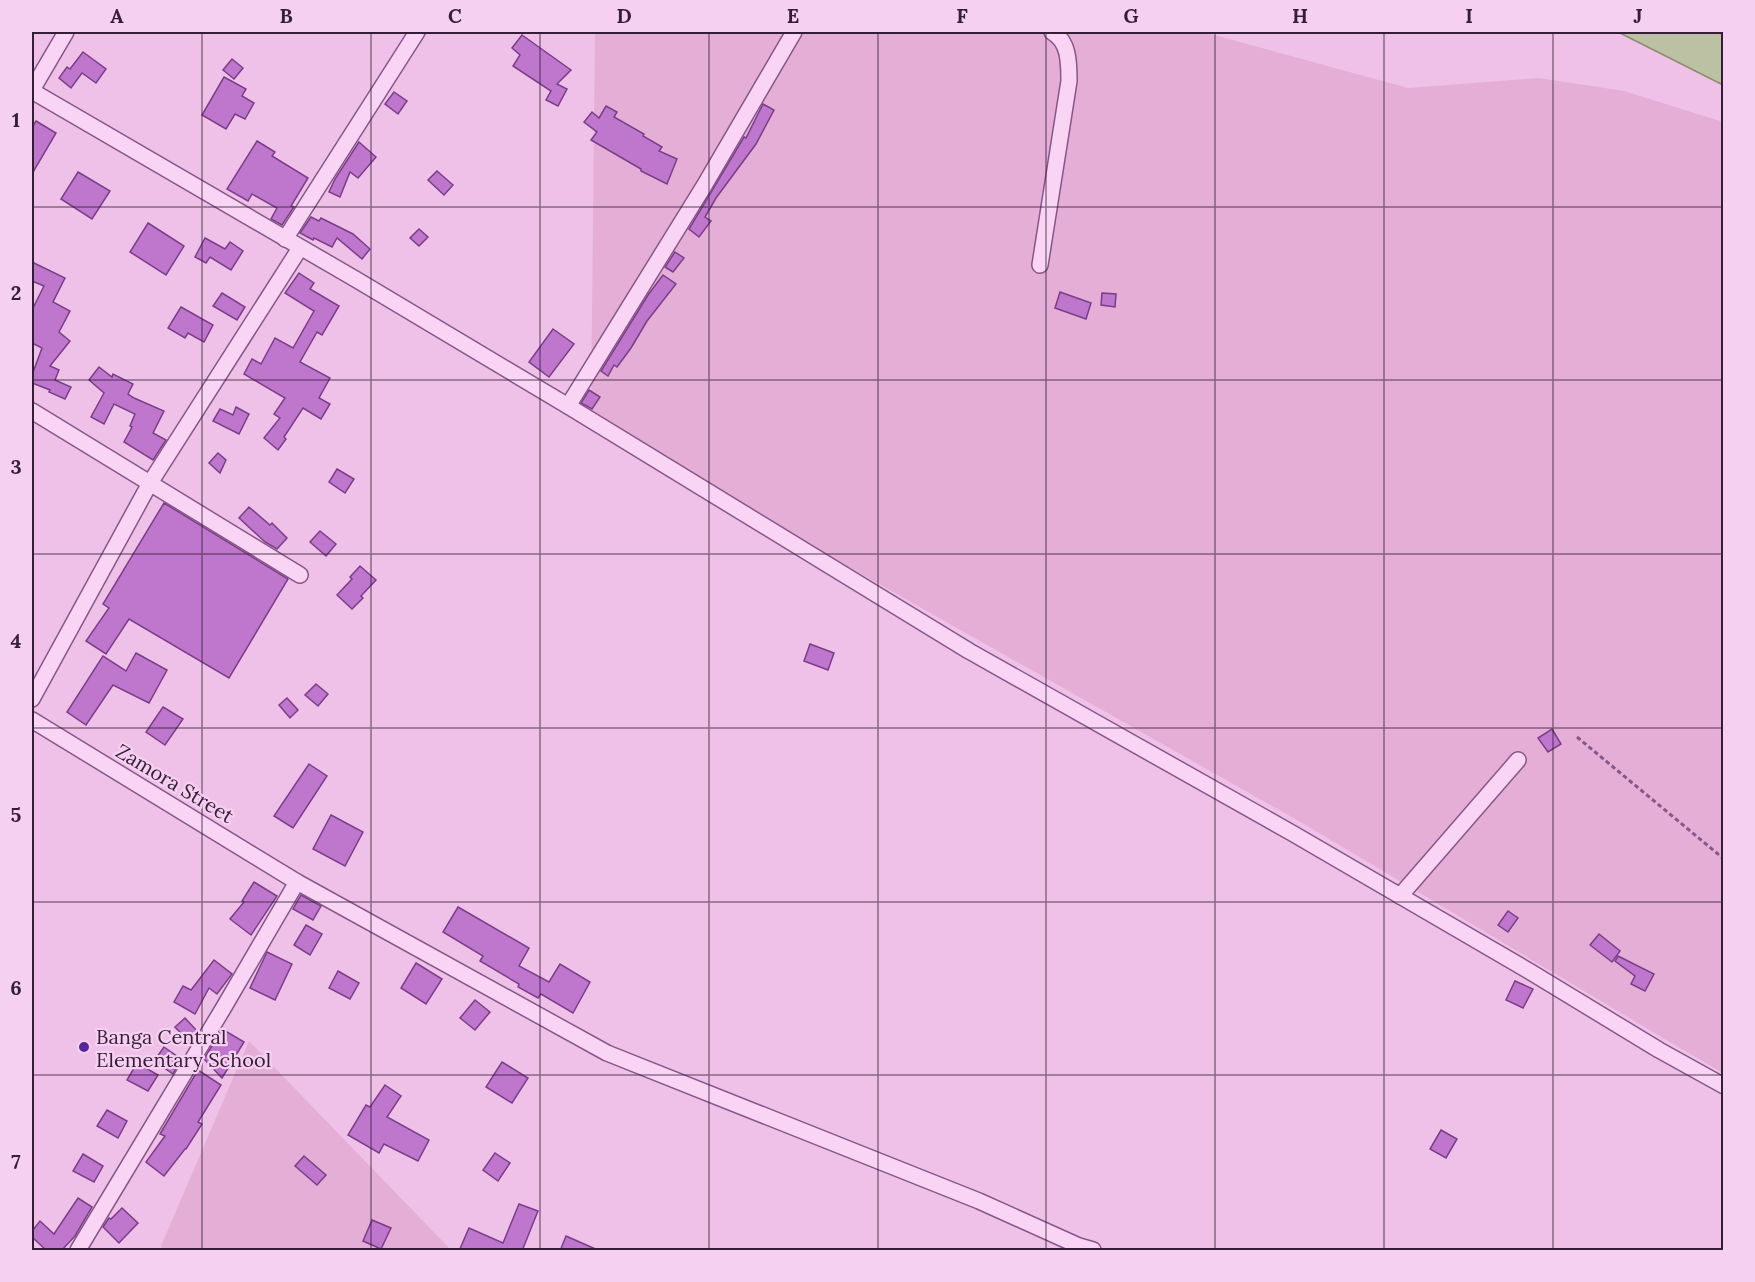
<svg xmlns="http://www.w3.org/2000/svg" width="1755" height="1282" font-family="Lora,serif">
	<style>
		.farmland { fill: #e4aed6 }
		.water { fill: #bdc1a4; stroke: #898f6a; stroke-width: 1.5 }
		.building { fill: #bf76cd; stroke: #7a3e88; stroke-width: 1.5 }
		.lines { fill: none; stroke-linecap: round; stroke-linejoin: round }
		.minor-casing { stroke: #865888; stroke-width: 18 }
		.path { stroke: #865888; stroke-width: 3; stroke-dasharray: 4.5 3; stroke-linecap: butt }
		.minor { stroke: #f9d4f5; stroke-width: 15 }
		.grid { fill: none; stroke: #351d37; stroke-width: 1.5; stroke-opacity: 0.55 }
		.poi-dot { fill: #562798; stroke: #f6d0f1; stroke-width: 2 }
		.labels { text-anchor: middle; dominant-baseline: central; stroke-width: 4.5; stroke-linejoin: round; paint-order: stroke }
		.street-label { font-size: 20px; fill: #351d37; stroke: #f6d0f1 }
		.poi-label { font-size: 20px; fill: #351d37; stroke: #f6d0f1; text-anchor: start }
		.neatline { fill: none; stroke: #351d37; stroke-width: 2 }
		.grid-label { font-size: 20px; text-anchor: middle; font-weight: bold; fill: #351d37 }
	</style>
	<rect width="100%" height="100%" fill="#efc1e9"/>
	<g class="farmland">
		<path d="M595,32H1203L1408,88L1539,78L1624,91L1723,122V1073L1668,1041L1304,824L732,501L591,409Z"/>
		<path d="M249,1041L451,1250H163L161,1246Z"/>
	</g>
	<path class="water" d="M1618,32H1723V85Z"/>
	<g class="building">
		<path d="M522,35L571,70L557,84L567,89L558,106L546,100L551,91L513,66L520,55L512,48Z"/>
		<path d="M83,52L106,69L96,83L82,73L71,88L59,78L67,67L70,69Z"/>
		<path d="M232,59L243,68L234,79L223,70Z"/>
		<path d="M224,77L246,89L242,96L254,103L245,119L235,114L226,129L202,115Z"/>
		<path d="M394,92L407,101L398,114L385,104Z"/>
		<path d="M763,104L774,110L756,144L716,198L705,217L711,221L699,237L689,229L744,137L746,138Z"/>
		<path d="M606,106L617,112L614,117L644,134L643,136L662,147L659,151L677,159L667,184L641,171V169L591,140L597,132L584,122L592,112L599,118Z"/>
		<path d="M36,121L56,133L32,174V128Z"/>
		<path d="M257,141L275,152L272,156L308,178L291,206L294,207L282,225L271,219L277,208L252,194L248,201L227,189Z"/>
		<path d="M359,142L376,157L358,178L350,172L340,197L329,192L335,179Z"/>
		<path d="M437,171L453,185L444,195L428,180Z"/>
		<path d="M78,172L110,191L92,219L61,199Z"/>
		<path d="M311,217L319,221L321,218L353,234L370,249L362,259L337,238L332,247L314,238L313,240L300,233Z"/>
		<path d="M148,223L184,246L166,275L130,252Z"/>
		<path d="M419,229L428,237L419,246L410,238Z"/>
		<path d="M205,238L225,249L230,242L243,251L231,270L210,257L206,263L195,257Z"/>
		<path d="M675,252L684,258L673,272L665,267Z"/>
		<path d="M32,262L65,278L53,302L70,311L59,332L70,341L50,366L59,370L55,380L71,387L65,399L49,392L50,390L32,383V375L42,348L32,343V310L44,286L32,281Z"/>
		<path d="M299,273L314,283L310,289L339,306L322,335L317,332L300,362L330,378L319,398L330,404L321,419L303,408L284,437L286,439L278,450L264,438L280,418L274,414L285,398L244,374L252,359L261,364L275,338L293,348L314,311L285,293Z"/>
		<path d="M663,275L676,284L647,321L631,348L617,367L614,365L608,376L601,371L648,295Z"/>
		<path d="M1060,292L1091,303L1086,319L1055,308Z"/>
		<path d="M222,293L245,307L237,320L213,306Z"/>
		<path d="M1102,293L1116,294L1115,307L1101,305Z"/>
		<path d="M181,307L213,325L204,342L188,333L185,338L168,328Z"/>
		<path d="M553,329L574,344L549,377L529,362Z"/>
		<path d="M99,367L112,377L113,374L133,384L128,394L134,398L164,411L153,433L166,440L153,460L124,442L132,427L130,426L135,414L114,404L104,424L91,417L104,393L89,380Z"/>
		<path d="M589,390L600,397L592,409L581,403Z"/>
		<path d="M236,407L249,414L239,434L213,421L220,409L233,415Z"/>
		<path d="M218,453L226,460L220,473L209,463Z"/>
		<path d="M337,469L354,479L345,493L329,482Z"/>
		<path d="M164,503L288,579L229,678L129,619L106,654L86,641L109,608L103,604Z"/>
		<path d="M249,507L270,525L272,523L287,538L277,549L265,542L239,518Z"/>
		<path d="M320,531L336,544L326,556L310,542Z"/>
		<path d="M360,566L376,580L361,596L363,598L352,609L337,595L352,579L350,577Z"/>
		<path d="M810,644L834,653L828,670L804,661Z"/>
		<path d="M136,653L167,670L149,703L113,685L86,725L67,712L103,656L126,671Z"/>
		<path d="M316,684L328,694L318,706L305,695Z"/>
		<path d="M287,698L298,710L290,718L279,705Z"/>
		<path d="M163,707L183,719L165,745L146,732Z"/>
		<path d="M1552,729L1561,744L1548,752L1538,738Z"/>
		<path d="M309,764L327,776L293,828L274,816Z"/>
		<path d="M331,815L363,832L345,866L313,849Z"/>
		<path d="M254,882L277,896L251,935L230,919L244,902L242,901Z"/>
		<path d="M301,895L321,906L313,920L293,909Z"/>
		<path d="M458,907L529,948L519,966L549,982L560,964L590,982L573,1013L541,994L538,998L518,987L519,984L480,961L483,956L443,932Z"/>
		<path d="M1508,911L1518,918L1508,932L1498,925Z"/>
		<path d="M306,925L322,934L310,955L294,945Z"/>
		<path d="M1599,934L1620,951L1612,962L1590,945Z"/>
		<path d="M267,952L292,964L275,1000L250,988Z"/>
		<path d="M1618,956L1654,974L1645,991L1631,984L1635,976L1615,961Z"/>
		<path d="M214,960L232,974L217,994L209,988L195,1014L174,1002L183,986L191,990Z"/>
		<path d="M416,963L442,979L426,1004L401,988Z"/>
		<path d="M338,971L359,983L350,999L329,988Z"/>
		<path d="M1515,981L1533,989L1523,1008L1506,1000Z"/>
		<path d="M475,1000L490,1012L475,1030L460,1018Z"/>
		<path d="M185,1018L198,1032L191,1044L175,1027Z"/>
		<path d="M222,1029L244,1042L222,1078L204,1059Z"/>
		<path d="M164,1047L181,1059L173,1074L154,1061Z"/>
		<path d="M502,1062L528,1078L512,1103L486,1087Z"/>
		<path d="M137,1063L158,1075L148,1091L127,1080Z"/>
		<path d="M198,1070L221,1085L198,1122L202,1124L186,1149H185L164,1176L146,1162L165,1136L160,1134Z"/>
		<path d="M385,1085L401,1096L387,1117L429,1140L418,1161L384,1144L379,1153L348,1135L366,1105L370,1107Z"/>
		<path d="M107,1110L127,1121L118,1138L97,1126Z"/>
		<path d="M1441,1130L1457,1139L1446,1158L1430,1149Z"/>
		<path d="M495,1153L510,1163L498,1181L483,1170Z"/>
		<path d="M83,1154L103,1166L94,1182L73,1171Z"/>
		<path d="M304,1156L326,1175L317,1185L295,1166Z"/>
		<path d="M78,1198L92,1207L75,1236L61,1251H47L32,1237V1231L40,1221L54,1234Z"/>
		<path d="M519,1204L538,1211L522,1251H459L469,1228L503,1243Z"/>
		<path d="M122,1208L138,1223L119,1243L103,1227L109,1218L111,1219Z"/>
		<path d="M372,1220L391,1228L381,1249L363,1241Z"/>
		<path d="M566,1236L600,1251H560Z"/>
	</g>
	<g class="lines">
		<defs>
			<g id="minor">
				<path d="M32,90L66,32"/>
				<path d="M32,91L357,280L568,406L969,651L1292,833L1529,971L1659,1050L1724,1086"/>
				<path d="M285,239L417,32"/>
				<path d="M1040,265L1069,81C1069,63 1069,41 1052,32"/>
				<path d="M568,406L704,186L794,32"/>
				<path d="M32,411L300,575"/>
				<path d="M32,699L150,483L300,248"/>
				<path d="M32,720L297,882L607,1053L979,1201L1079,1246L1093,1250"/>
				<path d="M1400,896L1518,760"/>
				<path d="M78,1250L224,1007L297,882"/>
			</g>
		</defs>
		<use href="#minor" class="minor-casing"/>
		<path class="path" d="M1577,737L1724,859"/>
		<use href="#minor" class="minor"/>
	</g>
	<path class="grid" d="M202,32V1250M371,32V1250M540,32V1250M709,32V1250M878,32V1250M1046,32V1250M1215,32V1250M1384,32V1250M1553,32V1250M32,207H1724M32,380H1724M32,554H1724M32,728H1724M32,902H1724M32,1075H1724"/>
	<circle class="poi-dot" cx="84" cy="1047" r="6"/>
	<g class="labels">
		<g class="street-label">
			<text transform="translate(175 783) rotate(31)">Zamora Street</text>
		</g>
		<g class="poi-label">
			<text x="96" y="1036">Banga Central<tspan x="96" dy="23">Elementary School</tspan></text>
		</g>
	</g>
	<rect width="1755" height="1282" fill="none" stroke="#f6d0f1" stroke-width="66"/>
	<rect x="33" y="33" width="1689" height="1216" class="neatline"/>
	<g class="grid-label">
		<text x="117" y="23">A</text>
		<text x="286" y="23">B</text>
		<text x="455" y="23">C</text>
		<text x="624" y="23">D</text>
		<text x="793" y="23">E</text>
		<text x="962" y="23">F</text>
		<text x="1131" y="23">G</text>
		<text x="1300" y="23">H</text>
		<text x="1469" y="23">I</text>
		<text x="1638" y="23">J</text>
		<text x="16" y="127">1</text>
		<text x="16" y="300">2</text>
		<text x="16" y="474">3</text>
		<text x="16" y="648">4</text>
		<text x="16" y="822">5</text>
		<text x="16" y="995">6</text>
		<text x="16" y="1169">7</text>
	</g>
</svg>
